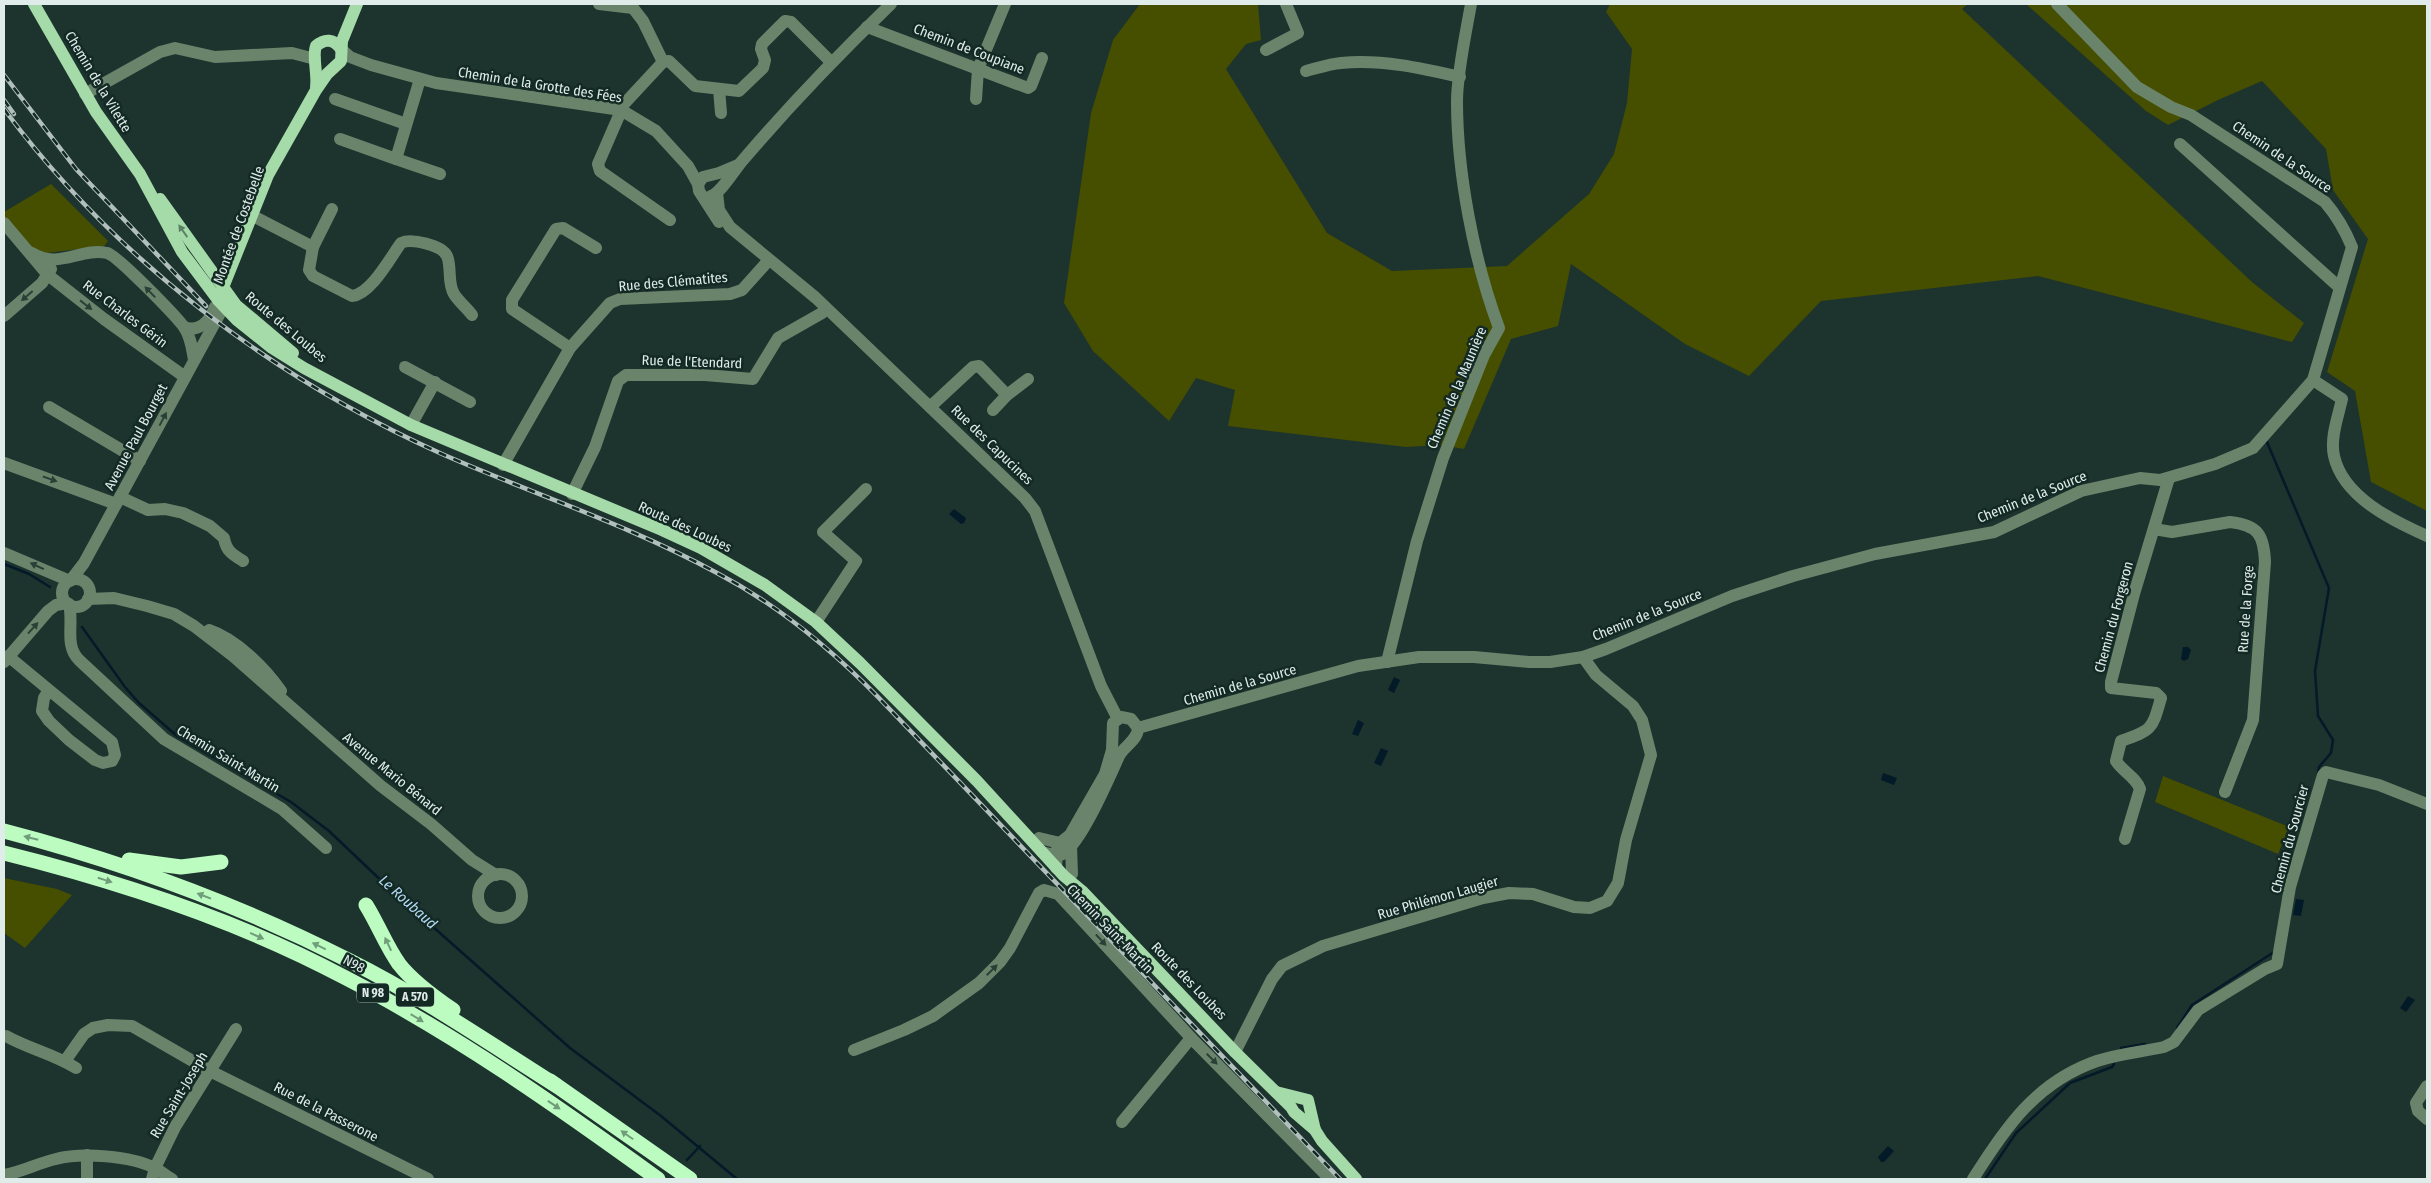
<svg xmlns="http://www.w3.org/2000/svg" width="2431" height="1183" font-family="'Fira Sans Condensed',sans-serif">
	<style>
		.green { fill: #464e00 }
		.water { fill: #031a28 }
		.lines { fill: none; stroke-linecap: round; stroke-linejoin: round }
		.stream { stroke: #031a28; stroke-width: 2.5 }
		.minor { stroke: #6a846c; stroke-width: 12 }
		.major { stroke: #a5daa9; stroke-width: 12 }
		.highway { stroke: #bcfcc1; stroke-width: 15 }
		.rail-casing { stroke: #b1c0bd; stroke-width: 4.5 }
		.rail { stroke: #132924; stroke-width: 2.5; stroke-dasharray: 8; stroke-linecap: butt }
		.oneway { fill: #5c8266 }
		.oneway2 { fill: #294036 }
		.oneway3 { fill: #709d7a }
		.labels { text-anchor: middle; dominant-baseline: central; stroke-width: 5; stroke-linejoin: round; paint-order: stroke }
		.shield { fill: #132924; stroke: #a2b2ae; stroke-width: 1 }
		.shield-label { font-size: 12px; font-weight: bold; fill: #dfece9 }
		.street-label { font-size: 14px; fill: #dfece9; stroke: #132924 }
		.water-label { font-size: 15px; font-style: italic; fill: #b3d8f2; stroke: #132924 }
	</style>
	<rect width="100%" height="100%" fill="#1d332e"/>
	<g class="green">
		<path d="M1140,4H1258L1261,40L1246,44L1226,69L1327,233L1392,271L1507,266L1589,194L1614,154L1627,103L1632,49L1606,12L1610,4H1968L1962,9L2252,282L2304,323L2292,342L2038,276L1821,301L1749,376L1685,344L1571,264L1558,326L1511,339L1464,449L1442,445L1406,447L1228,426L1235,390L1196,378L1169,421L1093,351L1064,303L1091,113L1113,40Z"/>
		<path d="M2026,4H2427V511L2371,482L2355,391L2327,372L2368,239L2333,190L2326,149L2262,81L2218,100L2168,125L2146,111Z"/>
		<path d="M51,184L108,241L104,246L38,254L24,242L4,216V212Z"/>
		<path d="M2163,776L2289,827L2278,854L2155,802Z"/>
		<path d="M4,878L57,889L72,895L25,948L4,933Z"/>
	</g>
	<g class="water">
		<path d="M954,509L966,518L964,523L961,524L949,514Z"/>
		<path d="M2183,647H2188L2191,650L2188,659L2184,661L2181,659Z"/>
		<path d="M1394,677L1400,680L1394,693L1388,690Z"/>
		<path d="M1358,720L1364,723L1358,736L1352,734Z"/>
		<path d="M1381,748L1388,751L1381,766L1374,763Z"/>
		<path d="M1883,773L1897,778L1894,785L1881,780Z"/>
		<path d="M2296,899L2304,900L2301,916L2293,915Z"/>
		<path d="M2408,996L2415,1000L2406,1012L2400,1008Z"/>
		<path d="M1888,1146L1894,1151L1884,1162H1881L1878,1157Z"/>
	</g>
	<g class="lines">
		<g class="stream">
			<path d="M2267,442L2329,588L2315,671L2318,716L2333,740L2331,753L2319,767L2318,773"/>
			<path d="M4,564L29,574L50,587"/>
			<path d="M82,627L125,687L139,703L177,736L291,802L329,831L389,888L570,1048L661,1116L737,1179"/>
			<path d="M2177,1028L2192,1005L2274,952"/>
			<path d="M2121,1048L2145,1044"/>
			<path d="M687,1160L700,1146"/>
			<path d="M1985,1179L2016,1133L2070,1083L2112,1067L2114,1064"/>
		</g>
		<g class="minor">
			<path d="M599,4L633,8L643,21L663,62"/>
			<path d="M867,27L1028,88L1031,86L1042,58"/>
			<path d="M341,49L350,57L371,65L436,83L621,110L656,131L688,166L698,184L699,191L719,222"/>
			<path d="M1266,50L1298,33L1286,4"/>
			<path d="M1306,71C1318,68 1329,64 1341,63C1381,59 1421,68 1460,77"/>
			<path d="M420,79L396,159L440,174"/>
			<path d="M719,89L721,113"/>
			<path d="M85,94L160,52L175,48L215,57L292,53L315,59"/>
			<path d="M335,99L406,124"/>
			<path d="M976,99L978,69L1005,4"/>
			<path d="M340,139L396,159"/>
			<path d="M2180,144L2339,287"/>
			<path d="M698,184L703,177L719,173L738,165"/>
			<path d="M717,193L719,210L730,227L816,298L1025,498L1035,511L1101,686L1118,719"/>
			<path d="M711,196C721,193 735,169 743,160C790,105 839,54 891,4"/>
			<path d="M332,209L313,247L309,270L313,276L352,296C371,294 390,258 401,243C411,238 442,245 447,256C452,268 447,282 454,294C459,302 467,308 472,315"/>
			<path d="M251,215L313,247"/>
			<path d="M670,220L600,171L598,164L624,104L663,62L669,61L695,86L739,91L763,68L765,60L761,49L762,44L785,21L791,22L831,62"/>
			<path d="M4,223L48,275L104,319L185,377"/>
			<path d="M32,253C58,270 81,247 107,253C117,255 175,315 184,327C191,337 192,349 194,360"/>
			<path d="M4,316L42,283L51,269"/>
			<path d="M184,327C200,333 210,320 215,307"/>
			<path d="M570,348L512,309V300L556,229L563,228L596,248"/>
			<path d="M405,367L470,402"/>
			<path d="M2313,380L2342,399C2338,417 2330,438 2334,456C2343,497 2393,521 2427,536"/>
			<path d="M1007,395L1028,379"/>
			<path d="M49,407L140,461"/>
			<path d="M930,407L973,367L979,366L1007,395L993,410"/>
			<path d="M411,425L435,382"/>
			<path d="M4,463L116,504"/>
			<path d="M503,465L570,348L610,303L620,299L730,294L742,290L769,260"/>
			<path d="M572,494L595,447L618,381L626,375H705L753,379L778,338L822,313L826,309"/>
			<path d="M120,497L148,510L165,509L183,513L210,526L224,538C226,551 233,555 243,561"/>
			<path d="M2154,529L2172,532L2230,522C2258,525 2264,535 2265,562L2253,720L2225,792"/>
			<path d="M4,553L70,581"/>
			<circle cx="76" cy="593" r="14"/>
			<path d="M71,580L84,563L224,306"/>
			<path d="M88,599L114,598L147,606L174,614L194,626L233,656L381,786L431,824L472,860L496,875"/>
			<path d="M69,604C74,624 64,645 79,660L164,739L282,809L326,848"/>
			<path d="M816,622L856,561L823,532L866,489"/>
			<path d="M209,630C236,639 265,668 281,691"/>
			<path d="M8,656L112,742L115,755L112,761L103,763L95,760L69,740L49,721L42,711L44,698L49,690"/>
			<path d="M4,662L48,611L56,605L67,603"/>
			<path d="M1387,662L1417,541L1443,458L1484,355L1499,328C1474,261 1457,173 1457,101C1457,74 1466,32 1471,4"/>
			<path d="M1138,728L1358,666L1419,657H1474L1529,662H1550L1583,657L1606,649L1732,596L1793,576L1875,554L1994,532L2081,491L2140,478L2160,480L2215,464L2253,448L2313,380L2352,247C2345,230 2337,216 2325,202L2191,115L2171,107L2137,87L2057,4"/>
			<path d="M1039,838L1060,843"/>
			<path d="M2125,839L2140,789C2136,777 2123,772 2116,761L2121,741C2153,730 2152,729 2161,698L2156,693L2111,688V682L2134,594L2169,478"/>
			<path d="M1071,846L1072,874"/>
			<path d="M1042,852C1049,854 1057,858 1064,853C1082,841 1109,778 1119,756C1124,746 1138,740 1138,728L1131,719L1121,717L1113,723L1112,750L1105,774L1070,835L1060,843L1057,849L1056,868"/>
			<circle cx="500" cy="896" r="22"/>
			<path d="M6,1036C29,1049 54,1054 76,1068"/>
			<path d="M854,1050L904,1030L933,1016L979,983L1000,962L1010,948L1039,893L1044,890L1058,894L1194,1041L1330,1179"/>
			<path d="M1235,1052L1272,979L1282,966L1323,946L1483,898L1509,893L1533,894L1574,907L1590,908L1607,901L1618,883L1626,840L1651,755L1642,720L1633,706L1596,675L1583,657"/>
			<path d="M65,1061L84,1034L93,1028L108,1025L132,1026L210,1071L428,1179"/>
			<path d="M2427,1086L2416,1103L2418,1111L2427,1119"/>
			<path d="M1122,1122L1191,1038"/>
			<path d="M87,1155V1179"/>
			<path d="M4,1175C22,1172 38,1163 56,1159C82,1152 131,1156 155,1168C161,1171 166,1176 172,1179"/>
			<path d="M152,1179L155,1168L175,1127L236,1029"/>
			<path d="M1973,1179C2005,1128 2036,1082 2097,1061C2118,1054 2141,1052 2164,1047L2174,1042L2198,1010L2265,969L2277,964L2290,887L2323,775L2326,772L2379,785L2427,804"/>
		</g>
		<g class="major">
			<path d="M34,4L96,112L140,174L182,252L218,300L237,320L272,348L304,368L411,425L662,530L701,548L765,585L816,622L860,663L977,781L1064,876L1082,891L1235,1052L1291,1107L1294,1112L1315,1130L1322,1141L1356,1179"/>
			<path d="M316,87C318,74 312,56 316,46C325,38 334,39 341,49"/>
			<path d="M160,199L236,305L293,353"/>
			<path d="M218,300L268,175L316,90L327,74L341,61L342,41L357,4"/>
			<path d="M1276,1092L1308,1100L1315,1130"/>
		</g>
		<g class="highway">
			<path d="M4,831C123,862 240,905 350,961C422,997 489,1043 557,1086"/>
			<path d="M4,853C121,882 237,920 344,977C455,1034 557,1106 658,1179"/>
			<path d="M129,860L181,867L221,862"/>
			<path d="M366,905C378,924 386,946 399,964C413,982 434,997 453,1010"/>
			<path d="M550,1081L690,1179"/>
		</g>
		<defs>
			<g id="rail">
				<path d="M4,75L76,169L206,306"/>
				<path d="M4,100L14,114"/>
				<path d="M4,109C116,260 271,377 442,454C533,494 629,525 717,573C778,605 830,648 878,697L1340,1179"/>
			</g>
		</defs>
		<use href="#rail" class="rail-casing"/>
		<use href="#rail" class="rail"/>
	</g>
	<defs><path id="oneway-solid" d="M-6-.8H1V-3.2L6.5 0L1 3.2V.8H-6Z" transform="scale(1.25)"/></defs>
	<use class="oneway" href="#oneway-solid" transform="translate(183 231) rotate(-125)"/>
	<g class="oneway2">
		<use href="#oneway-solid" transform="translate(150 292) rotate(-134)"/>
		<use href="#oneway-solid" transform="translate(27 296) rotate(139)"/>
		<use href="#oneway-solid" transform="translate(86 305) rotate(38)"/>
		<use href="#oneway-solid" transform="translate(163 419) rotate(-62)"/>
		<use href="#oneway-solid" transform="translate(50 479) rotate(19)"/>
		<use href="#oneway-solid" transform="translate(37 566) rotate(-155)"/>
		<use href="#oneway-solid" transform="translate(33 628) rotate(-48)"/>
		<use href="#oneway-solid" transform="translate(1101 940) rotate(47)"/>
		<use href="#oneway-solid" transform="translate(992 970) rotate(-45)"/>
		<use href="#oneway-solid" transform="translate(1212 1059) rotate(45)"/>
	</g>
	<g class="oneway3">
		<use href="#oneway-solid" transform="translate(31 838) rotate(-166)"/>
		<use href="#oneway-solid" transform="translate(105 880) rotate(17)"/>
		<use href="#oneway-solid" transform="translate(204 896) rotate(-159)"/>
		<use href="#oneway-solid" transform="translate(257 936) rotate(24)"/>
		<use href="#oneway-solid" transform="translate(388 944) rotate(-115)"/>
		<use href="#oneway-solid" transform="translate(319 946) rotate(-154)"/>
		<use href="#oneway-solid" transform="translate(417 1018) rotate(31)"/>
		<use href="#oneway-solid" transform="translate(554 1105) rotate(34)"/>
		<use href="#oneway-solid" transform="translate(627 1135) rotate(-145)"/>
	</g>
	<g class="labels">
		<g class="shield">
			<rect x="357" y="983.5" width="32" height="19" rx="4"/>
			<rect x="396" y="987.5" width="38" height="19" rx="4"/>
		</g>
		<g class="shield-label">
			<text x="373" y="993">N 98</text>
			<text x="415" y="997">A 570</text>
		</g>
		<g class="street-label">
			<text transform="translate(969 49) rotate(21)">Chemin de Coupiane</text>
			<text transform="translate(98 82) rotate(59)">Chemin de la Vilette</text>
			<text transform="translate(540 85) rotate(9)">Chemin de la Grotte des Fées</text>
			<text transform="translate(2282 157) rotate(34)">Chemin de la Source</text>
			<text transform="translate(239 225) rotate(-70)">Montée de Costebelle</text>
			<text transform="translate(673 282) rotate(-5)">Rue des Clématites</text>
			<text transform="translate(125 314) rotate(37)">Rue Charles Gérin</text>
			<text transform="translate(286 327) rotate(40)">Route des Loubes</text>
			<text transform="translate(692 362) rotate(2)">Rue de l'Etendard</text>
			<text transform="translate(1457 388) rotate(-67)">Chemin de la Maunière</text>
			<text transform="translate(136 437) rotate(-62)">Avenue Paul Bourget</text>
			<text transform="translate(992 445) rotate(44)">Rue des Capucines</text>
			<text transform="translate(2032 497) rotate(-22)">Chemin de la Source</text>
			<text transform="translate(685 527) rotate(25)">Route des Loubes</text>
			<text transform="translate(2246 609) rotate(-86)">Rue de la Forge</text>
			<text transform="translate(1647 615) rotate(-22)">Chemin de la Source</text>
			<text transform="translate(2114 617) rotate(-75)">Chemin du Forgeron</text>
			<text transform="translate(1240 685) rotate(-16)">Chemin de la Source</text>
			<text transform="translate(228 759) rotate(31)">Chemin Saint-Martin</text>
			<text transform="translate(392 774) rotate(39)">Avenue Mario Bénard</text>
			<text transform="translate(2290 839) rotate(-75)">Chemin du Sourcier</text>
			<text transform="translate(1438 898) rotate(-16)">Rue Philémon Laugier</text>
			<text transform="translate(1110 929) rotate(46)">Chemin Saint-Martin</text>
			<text transform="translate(354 964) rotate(28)">N98</text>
			<text transform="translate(1189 981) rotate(46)">Route des Loubes</text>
			<text transform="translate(179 1095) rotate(-59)">Rue Saint-Joseph</text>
			<text transform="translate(326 1112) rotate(27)">Rue de la Passerone</text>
		</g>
		<g class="water-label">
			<text transform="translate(408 902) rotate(42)">Le Roubaud</text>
		</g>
	</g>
	<rect width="2431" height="1183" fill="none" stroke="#dfece9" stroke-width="10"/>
</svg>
